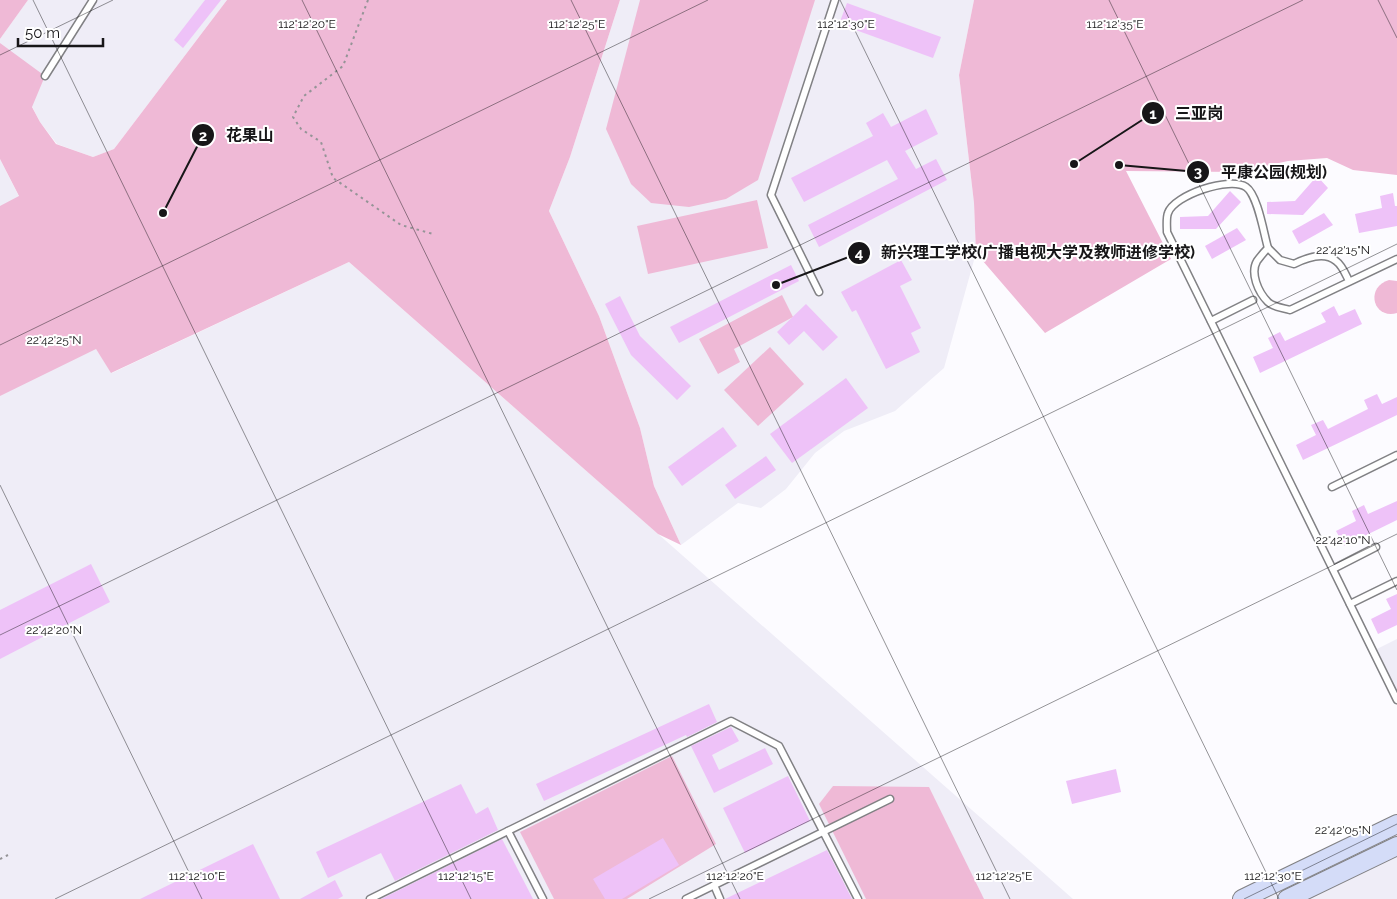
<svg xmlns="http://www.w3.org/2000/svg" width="1397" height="899" font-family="Raleway,'Noto Sans SC',sans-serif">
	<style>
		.built { fill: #efedf7 }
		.green { fill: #efb9d6 }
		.building { fill: #eec2f8 }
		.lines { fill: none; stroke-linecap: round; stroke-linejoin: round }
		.lane-casing { stroke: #818184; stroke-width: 9 }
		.secondary-casing { stroke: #818184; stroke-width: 20 }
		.path { stroke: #959497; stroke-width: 2; stroke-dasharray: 2.5 4; stroke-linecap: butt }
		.lane { stroke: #fff; stroke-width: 6 }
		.secondary { stroke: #d4dcf8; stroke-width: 18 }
		.ticks { fill: none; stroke: #171618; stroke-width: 1; stroke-opacity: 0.45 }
		.ticks-label { font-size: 12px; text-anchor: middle; fill: #171618; stroke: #fff; stroke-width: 4; stroke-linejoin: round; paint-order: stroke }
		.leader { fill: none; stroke: #171618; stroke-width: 2 }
		.callout-dot { fill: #171618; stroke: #fff; stroke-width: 2 }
		.mark-label { font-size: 15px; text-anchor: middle; font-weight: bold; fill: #fff }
		.callout-label { font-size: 16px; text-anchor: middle; font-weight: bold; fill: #171618; stroke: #fff; stroke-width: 4; stroke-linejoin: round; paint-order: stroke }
	</style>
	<rect width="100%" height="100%" fill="#fcfbff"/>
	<g class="built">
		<path d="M28,0H227L114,149L93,157L57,144L40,122L0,43V39Z"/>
		<path d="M620,0H974L959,75L974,203L976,253L944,368L895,411L844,431L815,453L786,489L761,508L738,503L681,545L654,486L640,428L599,316L549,211L570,157Z"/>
		<path d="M0,159L96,349L112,373L349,262L1073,899H0Z"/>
		<path d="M1397,639V700L1373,651Z"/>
		<path d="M1397,824V899H1242Z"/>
	</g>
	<g class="green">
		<path d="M0,0H28L0,39Z"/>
		<path d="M227,0H620L570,157L549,211L599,316L640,428L654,486L681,545L658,534L349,262L111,373L96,349L0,396V206L19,196L0,159V43L45,76L32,107L40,122L56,144L93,157L114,149Z"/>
		<path d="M640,0H815L758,180L726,199L689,207L651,203L631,184L606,129Z"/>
		<path d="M974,0H1397V175L1353,170L1327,158L1288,161L1239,172L1126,171L1171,259L1045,333L976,253L974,203L959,75Z"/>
		<path d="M757,200L768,248L648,274L637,226Z"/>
		<path d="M1389,280L1397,281V313C1374,320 1364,288 1389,280Z"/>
		<path d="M782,295L793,317L734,349L740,362L718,374L699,339Z"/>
		<path d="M770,347L804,384L758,426L724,390Z"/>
		<path d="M672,756L716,844L627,899H554L520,832Z"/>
		<path d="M833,786L929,787L984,899H866L819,804Z"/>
	</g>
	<g class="building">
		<path d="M205,0H221L183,48L174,40Z"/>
		<path d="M847,3L941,37L933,58L839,24Z"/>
		<path d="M926,109L938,134L905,151L916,169L936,159L947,180L819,247L808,225L898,179L887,160L804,202L791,178L873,136L866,123L883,113L891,127Z"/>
		<path d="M1317,176L1328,188L1303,215L1267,214V202L1295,201Z"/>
		<path d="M1230,191L1241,202L1216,229H1180V217L1208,216Z"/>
		<path d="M1393,193L1395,206H1397V226L1359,233L1355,214L1382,208L1380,196Z"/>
		<path d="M1324,213L1333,225L1299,244L1292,231Z"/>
		<path d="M1237,228L1246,240L1212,259L1205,246Z"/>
		<path d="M901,260L912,280L900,286L921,328L911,333L920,352L886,369L856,310L852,312L841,292Z"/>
		<path d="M791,265L799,281L679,343L670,327Z"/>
		<path d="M620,296L640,336L691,386L677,400L631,355L605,304Z"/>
		<path d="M806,304L838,337L823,351L804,331L789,345L777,332Z"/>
		<path d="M1334,306L1339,316L1355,309L1362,324L1260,373L1253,357L1273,348L1268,338L1280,332L1285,341L1326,322L1321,313Z"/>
		<path d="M846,378L868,408L792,463L770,434Z"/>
		<path d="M1377,394L1382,404L1397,397V415L1303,460L1296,445L1316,435L1311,425L1323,420L1328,429L1368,409L1364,400Z"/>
		<path d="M723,427L737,446L682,486L668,467Z"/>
		<path d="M766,456L776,470L735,499L725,485Z"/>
		<path d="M1397,501V520L1344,546L1336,531L1356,521L1352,511L1364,505L1368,514Z"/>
		<path d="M91,564L110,602L0,659V610Z"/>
		<path d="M1397,594V625L1378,634L1371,619L1391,609L1386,599Z"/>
		<path d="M709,704L717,722L687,737L686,735L544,801L536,784Z"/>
		<path d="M731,727L739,741L712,755L719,770L765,748L773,764L714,793L691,746Z"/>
		<path d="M1116,769L1121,792L1072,804L1066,781Z"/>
		<path d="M788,776L810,821L745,853L723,808Z"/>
		<path d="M461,784L476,814L488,807L498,830L395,881L381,853L328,878L316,852Z"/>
		<path d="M663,838L679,865L622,899H605L593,879Z"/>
		<path d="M502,839L533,899H381Z"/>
		<path d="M253,844L280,899H140Z"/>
		<path d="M827,850L852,899H725Z"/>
		<path d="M335,880L343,896L338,899H300Z"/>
	</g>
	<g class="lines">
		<defs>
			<g id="lane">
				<path d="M45,76L93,0"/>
				<path d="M1268,248L1280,260L1294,264C1306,258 1324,251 1336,261C1342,265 1346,275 1349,281"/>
				<path d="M1397,259L1290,310C1283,308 1273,307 1268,302C1258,292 1250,273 1257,261C1260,257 1264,252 1268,248C1264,235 1258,195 1246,187C1230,176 1174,195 1168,213C1166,218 1167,227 1167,232L1397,700"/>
				<path d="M819,292L771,195L835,0"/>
				<path d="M1211,321L1253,300"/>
				<path d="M1332,487L1397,455"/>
				<path d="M1333,569L1376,547"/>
				<path d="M1350,604L1397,581"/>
				<path d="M508,831L543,899"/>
				<path d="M714,885L720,899"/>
				<path d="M370,899L731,721L779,746L858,899"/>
				<path d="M686,899L890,799"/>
			</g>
			<g id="secondary">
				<path d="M1242,899L1397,824"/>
				<path d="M1287,899L1397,846"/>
			</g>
		</defs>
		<use href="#lane" class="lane-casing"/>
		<use href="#secondary" class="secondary-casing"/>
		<g class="path">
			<path d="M368,0L343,66L304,96L293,117L301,129L321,142L333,178L401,225L433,234"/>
			<path d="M0,859L8,855"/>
		</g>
		<use href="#lane" class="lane"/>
		<use href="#secondary" class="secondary"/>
	</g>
	<path class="ticks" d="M33,0L471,899M302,0L740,899M571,0L1010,899M840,0L1279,899M1109,0L1397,590M1378,0L1397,38M0,55L113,0M0,345L708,0M0,485L202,899M0,635L1303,0M55,899L1397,244M649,899L1397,534M1244,899L1397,824"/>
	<g class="ticks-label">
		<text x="307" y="28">112°12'20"E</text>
		<text x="577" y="28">112°12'25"E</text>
		<text x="846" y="28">112°12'30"E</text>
		<text x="1115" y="28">112°12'35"E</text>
		<text x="1343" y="254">22°42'15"N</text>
		<text x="54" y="344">22°42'25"N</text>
		<text x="1343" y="544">22°42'10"N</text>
		<text x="54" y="634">22°42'20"N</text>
		<text x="1343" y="834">22°42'05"N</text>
		<text x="197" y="880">112°12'10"E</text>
		<text x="466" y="880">112°12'15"E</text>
		<text x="735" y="880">112°12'20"E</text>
		<text x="1004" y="880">112°12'25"E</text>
		<text x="1273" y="880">112°12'30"E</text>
	</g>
	<path class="leader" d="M1074 164L1153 113M163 213L203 135M1119 165L1198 172M776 285L859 253"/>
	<g class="callout-dot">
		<circle cx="1074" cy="164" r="5"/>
		<circle cx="163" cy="213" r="5"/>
		<circle cx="1119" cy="165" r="5"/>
		<circle cx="776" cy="285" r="5"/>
		<circle cx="1153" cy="113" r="12"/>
		<circle cx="203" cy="135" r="12"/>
		<circle cx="1198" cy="172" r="12"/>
		<circle cx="859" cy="253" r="12"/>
	</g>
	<g class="mark-label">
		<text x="1153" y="119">1</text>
		<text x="203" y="141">2</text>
		<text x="1198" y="177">3</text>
		<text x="859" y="258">4</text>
	</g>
	<g class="callout-label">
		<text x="1199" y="119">三亚岗</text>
		<text x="250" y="141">花果山</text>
		<text x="1274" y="178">平康公园(规划)</text>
		<text x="1038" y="258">新兴理工学校(广播电视大学及教师进修学校)</text>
	</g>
	<path d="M18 38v8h85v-8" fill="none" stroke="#171618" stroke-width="2.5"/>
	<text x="25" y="38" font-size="15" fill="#171618" stroke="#ffffff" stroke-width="4" paint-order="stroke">50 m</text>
</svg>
